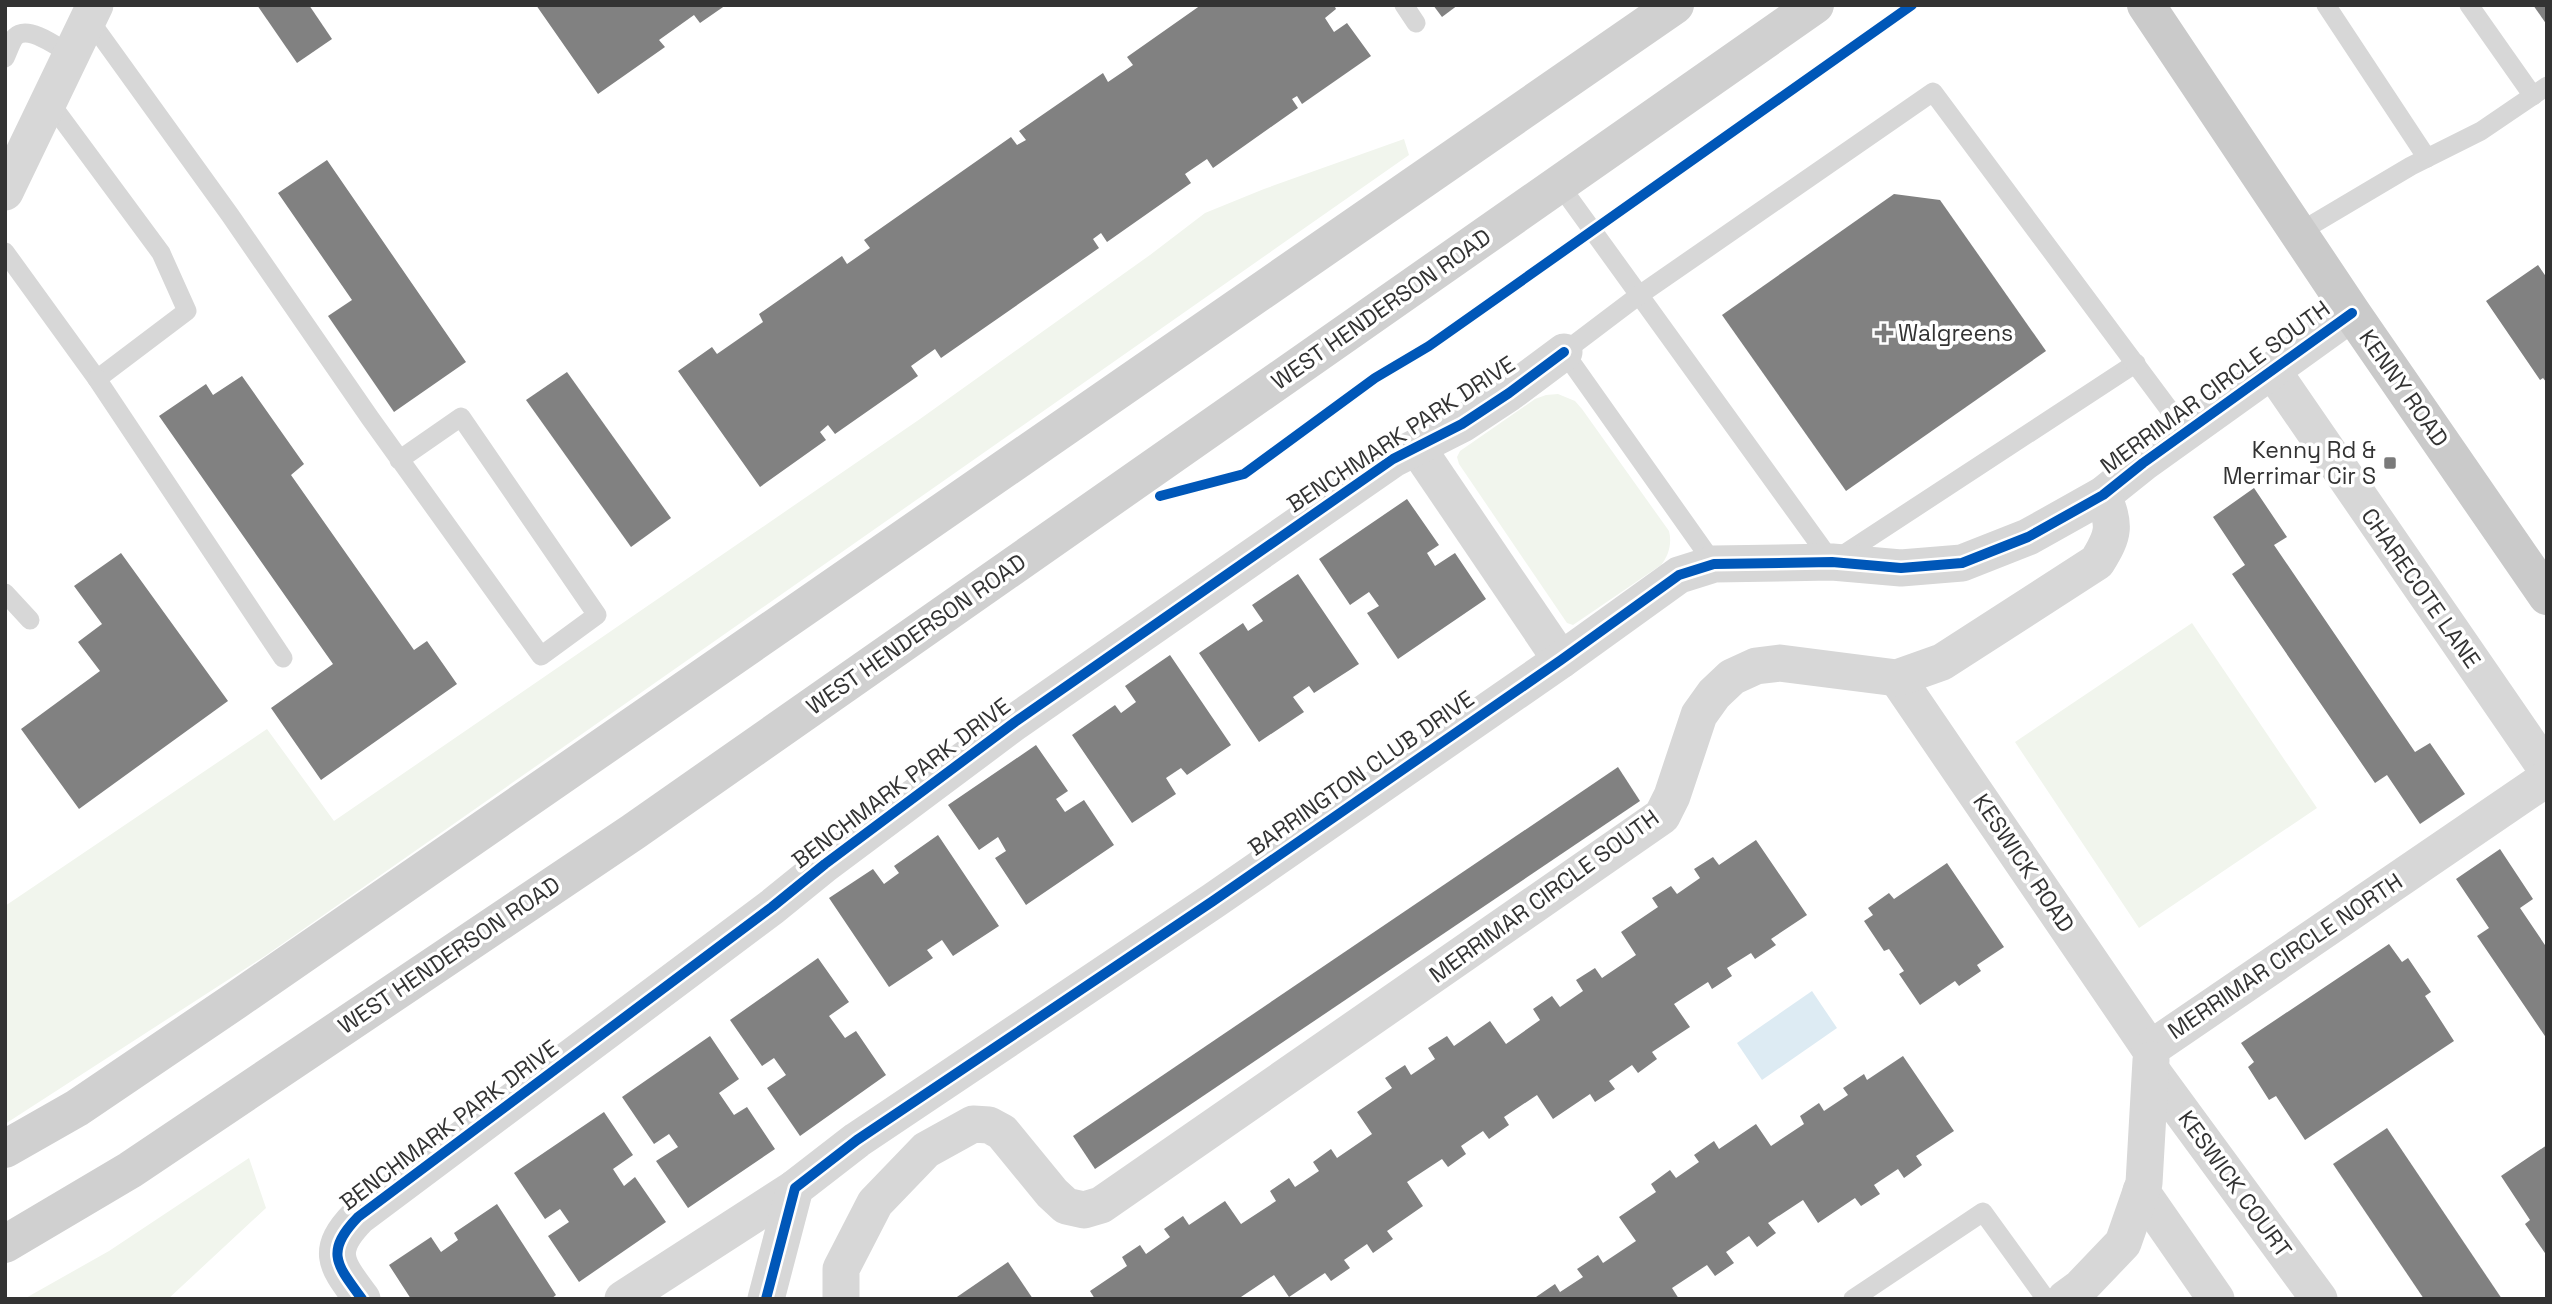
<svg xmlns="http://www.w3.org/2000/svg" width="2552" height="1304" font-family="'Space Grotesk',sans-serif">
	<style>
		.green { fill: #f1f5ed }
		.water { fill: #ddebf3 }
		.building { fill: #818181 }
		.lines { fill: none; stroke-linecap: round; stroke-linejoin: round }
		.service { stroke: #d7d7d7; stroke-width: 19 }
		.minor { stroke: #d7d7d7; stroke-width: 37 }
		.secondary { stroke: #d0d0d0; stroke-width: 38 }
		.primary { stroke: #cacaca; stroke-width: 38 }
		.cycleway-casing { stroke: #fff; stroke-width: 15 }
		.cycleway { stroke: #0057b8; stroke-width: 10 }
		.poi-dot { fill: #7a7a7a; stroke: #fff; stroke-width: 2.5 }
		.labels { text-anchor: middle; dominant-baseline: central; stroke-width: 7; stroke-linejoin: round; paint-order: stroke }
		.street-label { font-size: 23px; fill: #333; stroke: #fff }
		.poi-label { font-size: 23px; fill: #333; stroke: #fff; text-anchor: start }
	</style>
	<rect width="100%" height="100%" fill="#fff"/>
	<g class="green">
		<path d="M1404,139L1409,155L265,956L5,1124V906L267,729L334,821L920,419L1150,255L1205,213L1264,189Z"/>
		<path d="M1558,394L1575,401L1582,409L1669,531C1672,543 1669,555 1661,565L1573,625L1567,623L1459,464L1457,457L1460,451L1535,399L1546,395Z"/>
		<path d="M2192,623L2317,808L2139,928L2015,742Z"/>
		<path d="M249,1158L266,1208L168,1299H24L109,1251Z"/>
	</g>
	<path class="water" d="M1812,991L1837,1028L1762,1080L1737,1043Z"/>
	<g class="building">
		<path d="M257,5H309L332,39L297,63Z"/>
		<path d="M536,5H726L700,23L694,15L659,40L665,47L598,94Z"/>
		<path d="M1201,5H1334L1336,9L1325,18L1334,32L1347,23L1371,56L1302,104L1297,96L1292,99L1298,108L1213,168L1207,159L1185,174L1191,183L1107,242L1101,233L1093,239L1099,248L941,358L935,349L911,366L918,376L835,434L828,425L820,432L826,440L760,487L678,371L712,347L717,354L763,322L759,314L842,256L847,264L870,248L864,240L1011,137L1017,145L1026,140L1019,131L1103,73L1108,82L1133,65L1127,57Z"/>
		<path d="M1433,5H1458L1442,17Z"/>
		<path d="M2533,5H2547V25Z"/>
		<path d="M327,160L466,362L394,412L328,316L352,300L278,193Z"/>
		<path d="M1894,194L1940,200L2046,351L1846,491L1722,315Z"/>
		<path d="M2538,265L2547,278V383L2543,378L2540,380L2486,301Z"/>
		<path d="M567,372L671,518L631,547L526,400Z"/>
		<path d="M242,376L304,464L291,475L414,650L427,641L457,684L321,780L271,708L333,664L159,416L206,384L213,395Z"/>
		<path d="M2254,488L2287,537L2274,545L2415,752L2430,743L2465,794L2420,824L2387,775L2375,783L2232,574L2245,565L2213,517Z"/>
		<path d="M1407,499L1439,545L1427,553L1435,566L1455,553L1486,599L1398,659L1367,613L1379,606L1369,592L1350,605L1319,559Z"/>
		<path d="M121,553L228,701L79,809L21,729L100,671L78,642L102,624L74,586Z"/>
		<path d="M1298,574L1359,664L1314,693L1309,686L1293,697L1304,712L1259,742L1199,653L1243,623L1248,631L1263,621L1252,605Z"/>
		<path d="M1170,655L1231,745L1187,775L1181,768L1166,778L1176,794L1132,823L1072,735L1115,705L1121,713L1136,702L1125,686Z"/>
		<path d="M1036,745L1068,791L1056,799L1065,812L1084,800L1114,845L1026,905L995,858L1006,851L998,837L979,850L948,805Z"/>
		<path d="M1618,767L1640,801L1095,1169L1073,1136Z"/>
		<path d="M938,835L999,926L953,956L942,940L927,950L933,958L889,987L829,898L873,869L884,884L899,873L894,866Z"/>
		<path d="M1756,840L1807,915L1771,939L1776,945L1755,959L1751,953L1727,968L1732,976L1712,989L1708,982L1674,1004L1690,1027L1652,1052L1657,1059L1638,1073L1632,1065L1609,1081L1615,1089L1595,1102L1590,1094L1553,1119L1537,1095L1504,1117L1509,1125L1489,1139L1483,1131L1461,1146L1466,1154L1448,1167L1442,1159L1407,1182L1423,1206L1387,1231L1393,1239L1373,1253L1367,1244L1344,1260L1350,1268L1331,1281L1325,1273L1289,1297L1274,1275L1238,1299H1095L1090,1291L1127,1266L1122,1257L1140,1245L1146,1254L1170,1237L1164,1229L1183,1216L1189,1225L1225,1201L1241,1224L1276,1201L1270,1191L1289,1178L1295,1187L1319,1171L1313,1162L1331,1149L1337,1158L1372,1134L1357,1112L1392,1088L1385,1078L1405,1065L1411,1075L1435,1059L1428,1048L1447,1036L1454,1046L1490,1021L1506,1044L1540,1020L1533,1009L1552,996L1560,1007L1583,991L1576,980L1595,968L1602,978L1636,955L1621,932L1658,907L1652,898L1671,886L1677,894L1700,878L1694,869L1713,857L1719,865Z"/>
		<path d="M2500,849L2533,899L2520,908L2547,948V1039L2477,936L2489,928L2456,879Z"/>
		<path d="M1947,863L2004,947L1977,965L1981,971L1959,986L1955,981L1920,1005L1899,974L1904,971L1889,949L1884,951L1864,921L1873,915L1868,908L1889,893L1894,899Z"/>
		<path d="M2389,944L2402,962L2408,958L2431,992L2425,996L2454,1041L2305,1140L2276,1096L2269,1100L2248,1067L2254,1062L2241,1043Z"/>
		<path d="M818,958L849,1002L829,1016L845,1038L856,1031L886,1075L800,1136L767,1088L786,1075L774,1058L762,1066L730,1020Z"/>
		<path d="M710,1036L739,1079L719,1093L734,1115L747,1107L775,1149L688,1208L656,1161L678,1147L669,1134L654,1144L622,1097Z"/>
		<path d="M1903,1056L1954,1131L1916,1156L1922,1165L1904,1178L1898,1169L1874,1185L1880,1194L1861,1206L1855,1198L1818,1223L1803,1200L1768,1223L1776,1233L1757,1247L1749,1236L1726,1252L1734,1263L1715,1276L1707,1265L1672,1288L1679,1299L1536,1297L1555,1284L1560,1292L1583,1277L1577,1269L1598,1255L1603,1263L1636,1241L1619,1217L1656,1192L1651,1184L1670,1170L1676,1178L1699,1162L1694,1155L1714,1141L1719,1149L1756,1124L1771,1146L1804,1124L1800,1116L1819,1103L1824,1111L1848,1095L1843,1088L1864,1074L1867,1080Z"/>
		<path d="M604,1112L633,1155L613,1169L624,1186L635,1177L666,1222L579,1282L548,1236L569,1222L560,1209L545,1219L514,1173Z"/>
		<path d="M2387,1128L2502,1299H2424L2333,1164Z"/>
		<path d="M2547,1145V1256L2525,1224L2530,1220L2501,1176Z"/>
		<path d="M497,1204L556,1295L551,1299H411L389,1265L431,1237L441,1252L458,1240L454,1233Z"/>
		<path d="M1008,1262L1033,1299H954Z"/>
	</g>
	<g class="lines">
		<g class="service">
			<path d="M1404,5L1416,23"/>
			<path d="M2326,5L2427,158"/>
			<path d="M2469,5L2533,96"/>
			<path d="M88,18L230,215L370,418L541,656L597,615L461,417L399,460"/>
			<path d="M5,58C8,52 11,42 15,37C28,24 58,47 71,55"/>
			<path d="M1559,184L1832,562L2136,363"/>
			<path d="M2298,233L2411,166L2481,131L2547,86"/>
			<path d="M5,252L97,379L187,311L161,253L48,100"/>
			<path d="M97,379L283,658"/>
			<path d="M1714,564L1564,352L1638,296L1933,92L2186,432"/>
			<path d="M5,593L30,620"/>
			<path d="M1853,1299L1983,1212L2046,1299"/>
		</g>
		<g class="minor">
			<path d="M5,192L95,5"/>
			<path d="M2272,370L2547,770"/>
			<path d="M1418,449L1561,660"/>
			<path d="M1897,678L2150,1049"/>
			<path d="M2150,1049L2547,778"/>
			<path d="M2151,1070L2319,1299"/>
			<path d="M2141,1191L2216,1299"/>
			<path d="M362,1299C337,1265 324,1252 358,1217L772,907L825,864L1015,722L1393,459L1462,424L1509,393L1564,352"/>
			<path d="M623,1299L795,1188"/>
			<path d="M766,1299L795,1188L857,1140L1213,901L1561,660L1679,575L1714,564L1832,562L1901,568L1962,563L2028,537L2103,495L2143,463L2352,313"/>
			<path d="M841,1299V1269L875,1203L926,1150L973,1124L989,1125L1002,1132L1052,1193L1066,1206L1084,1210L1101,1205L1662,816L1672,796L1699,715L1714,694L1732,677L1756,666L1780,663L1897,678L1942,662L2097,562C2115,533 2115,526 2103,495"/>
			<path d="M2065,1299L2080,1288L2123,1243L2144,1183L2151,1060"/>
		</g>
		<g class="secondary">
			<path d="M5,1149L77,1108L235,1001L1675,5"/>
			<path d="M5,1244L130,1170L633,832L1815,5"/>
		</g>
		<path class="primary" d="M2146,5L2352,313L2547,596"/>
		<defs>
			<g id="cycleway">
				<path d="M1160,496L1244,474L1375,378L1429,346L1912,5"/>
				<path d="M362,1299C337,1265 324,1252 358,1217L772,907L825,864L1015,722L1393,459L1462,424L1509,393L1564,352"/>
				<path d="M766,1299L795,1188L857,1140L1213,901L1561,660L1679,575L1714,564L1832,562L1901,568L1962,563L2028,537L2103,495L2143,463L2352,313"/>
			</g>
		</defs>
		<use href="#cycleway" class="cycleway-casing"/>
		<use href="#cycleway" class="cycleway"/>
	</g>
	<g class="poi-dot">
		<path d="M1880.5 322.5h7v7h7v7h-7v7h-7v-7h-7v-7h7z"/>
		<rect x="2383" y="456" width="14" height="14" rx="3.5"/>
	</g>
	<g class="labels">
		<g class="street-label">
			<text transform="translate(1381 309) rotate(-35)">WEST HENDERSON ROAD</text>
			<text transform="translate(2215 387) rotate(-36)">MERRIMAR CIRCLE SOUTH</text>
			<text transform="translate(2404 388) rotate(55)">KENNY ROAD</text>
			<text transform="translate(1401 434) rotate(-33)">BENCHMARK PARK DRIVE</text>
			<text transform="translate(2421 588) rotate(55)">CHARECOTE LANE</text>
			<text transform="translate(916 634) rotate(-35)">WEST HENDERSON ROAD</text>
			<text transform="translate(1361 773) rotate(-35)">BARRINGTON CLUB DRIVE</text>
			<text transform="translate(901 783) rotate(-37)">BENCHMARK PARK DRIVE</text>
			<text transform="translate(2024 863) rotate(56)">KESWICK ROAD</text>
			<text transform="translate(1544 896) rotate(-36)">MERRIMAR CIRCLE SOUTH</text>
			<text transform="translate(449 955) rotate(-34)">WEST HENDERSON ROAD</text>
			<text transform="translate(2285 956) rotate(-34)">MERRIMAR CIRCLE NORTH</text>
			<text transform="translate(449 1125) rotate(-37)">BENCHMARK PARK DRIVE</text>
			<text transform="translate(2235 1184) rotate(54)">KESWICK COURT</text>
		</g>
		<g class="poi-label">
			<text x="1898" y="333">Walgreens</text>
			<text x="2376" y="450" text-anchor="end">Kenny Rd &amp;<tspan x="2376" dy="26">Merrimar Cir S</tspan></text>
		</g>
	</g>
	<rect width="2552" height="1304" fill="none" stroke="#333333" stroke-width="14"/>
</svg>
